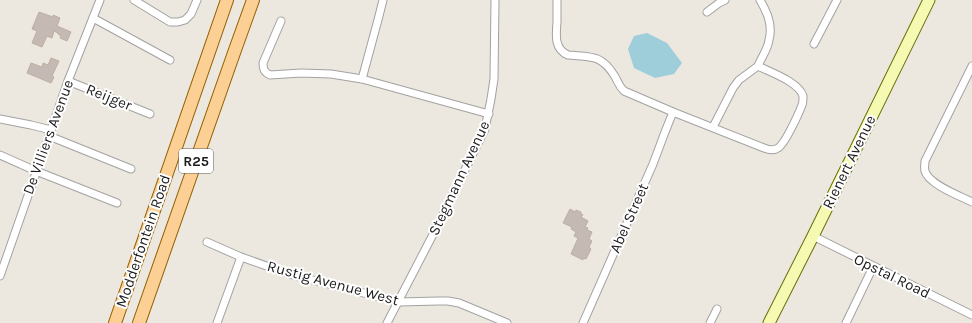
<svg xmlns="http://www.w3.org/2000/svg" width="972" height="323" font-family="Karla,sans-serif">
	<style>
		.water { fill: #9fcedb }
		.building { fill: #c4bab3; stroke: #beaea2 }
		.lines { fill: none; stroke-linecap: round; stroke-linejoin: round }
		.street-casing { stroke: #a2a2a2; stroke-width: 9 }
		.secondary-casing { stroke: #656f04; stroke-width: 13 }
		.primary-casing { stroke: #916000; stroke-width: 14 }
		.street { stroke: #fff; stroke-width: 7 }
		.secondary { stroke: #f6f9b1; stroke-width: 11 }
		.primary { stroke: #fccf95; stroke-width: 12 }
		.labels { text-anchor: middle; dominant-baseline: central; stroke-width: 4; stroke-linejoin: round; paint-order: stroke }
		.shield { fill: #fff; stroke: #5f5f5f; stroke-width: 1 }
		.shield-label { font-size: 14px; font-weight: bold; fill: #1b1b1b }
		.street-label { font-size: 15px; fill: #1b1b1b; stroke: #fff }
	</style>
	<rect width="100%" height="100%" fill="#ede8df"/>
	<path class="water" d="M647,33L667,43L682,63L674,74L655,78L634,68L628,49L634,36Z"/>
	<g class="building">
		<path d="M39,12L53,17V15L60,18L57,26L71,32L67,41L60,38L61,36L58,34V33L54,31L52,38L47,36L42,47L32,43L37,31L32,29Z"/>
		<path d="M51,58L59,61L52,76L54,77L51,83L27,73L31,63L42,67L43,63L48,65Z"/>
		<path d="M570,209L575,212L576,210L581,212V214L583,215L581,217L588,221L585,227L588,228L587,230L592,232L589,239L592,241L589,247L591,249L586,259L583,258V260L571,254L578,238L574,236L576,232L571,229L572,227L563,223Z"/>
	</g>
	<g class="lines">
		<defs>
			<g id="street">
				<path d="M134,0L170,22H178L185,20L191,14L197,0"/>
				<path d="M557,0C557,7 557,15 557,22C556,35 554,49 568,55C590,57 601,54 614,75C618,81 618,85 624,91L673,112L764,148C769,150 774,151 778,148C785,144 799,113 802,105C803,103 803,99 803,96C799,82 770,72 758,66L739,80L733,88L713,127"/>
				<path d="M707,12L719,3L725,0"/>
				<path d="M93,18L170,60"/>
				<path d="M281,21L263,63C263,69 264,72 270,75L301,73L331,74L362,79L489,114"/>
				<path d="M814,44L837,0"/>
				<path d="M758,66C761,58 768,49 769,40C773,25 767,12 760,0"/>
				<path d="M972,66L925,161C925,164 924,168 925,171C928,184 960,196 972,202"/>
				<path d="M362,79L379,16L383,0"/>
				<path d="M68,81L150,114"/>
				<path d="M0,119L31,125L51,130"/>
				<path d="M49,136L131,169"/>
				<path d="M0,155L36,171L117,203"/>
				<path d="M813,236L972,315"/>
				<path d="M207,242L241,257L275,269L293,275L399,302L438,301H448L459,303L507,323"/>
				<path d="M0,276L68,81L100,0"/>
				<path d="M217,323L241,257"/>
				<path d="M387,323L440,221L485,129L491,99L494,79L495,0"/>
				<path d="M583,323L653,164L665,132L673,112"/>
				<path d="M710,323L717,309"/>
				<path d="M846,323L873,267"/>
			</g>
			<path id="secondary" d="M769,323L813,236L929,0"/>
			<g id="primary">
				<path d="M115,323L227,0"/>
				<path d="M139,323L235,50L253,0"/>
			</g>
		</defs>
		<use href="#street" class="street-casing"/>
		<use href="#secondary" class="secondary-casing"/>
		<use href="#primary" class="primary-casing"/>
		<use href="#street" class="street"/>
		<use href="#secondary" class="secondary"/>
		<use href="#primary" class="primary"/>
	</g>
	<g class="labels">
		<rect class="shield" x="179" y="149" width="34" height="24" rx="3"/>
		<g class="shield-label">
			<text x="196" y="161">R25</text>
		</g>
		<g class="street-label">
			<text transform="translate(109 97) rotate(22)">Reijger</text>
			<text transform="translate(48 137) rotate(-70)">De Villiers Avenue</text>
			<text transform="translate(849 162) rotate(-64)">Rienert Avenue</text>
			<text transform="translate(459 178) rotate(-65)">Stegmann Avenue</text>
			<text transform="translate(629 218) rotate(-66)">Abel Street</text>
			<text transform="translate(143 241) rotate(-71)">Modderfontein Road</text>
			<text transform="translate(892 276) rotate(26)">Opstal Road</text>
			<text transform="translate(333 283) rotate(15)">Rustig Avenue West</text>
		</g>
	</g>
</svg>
